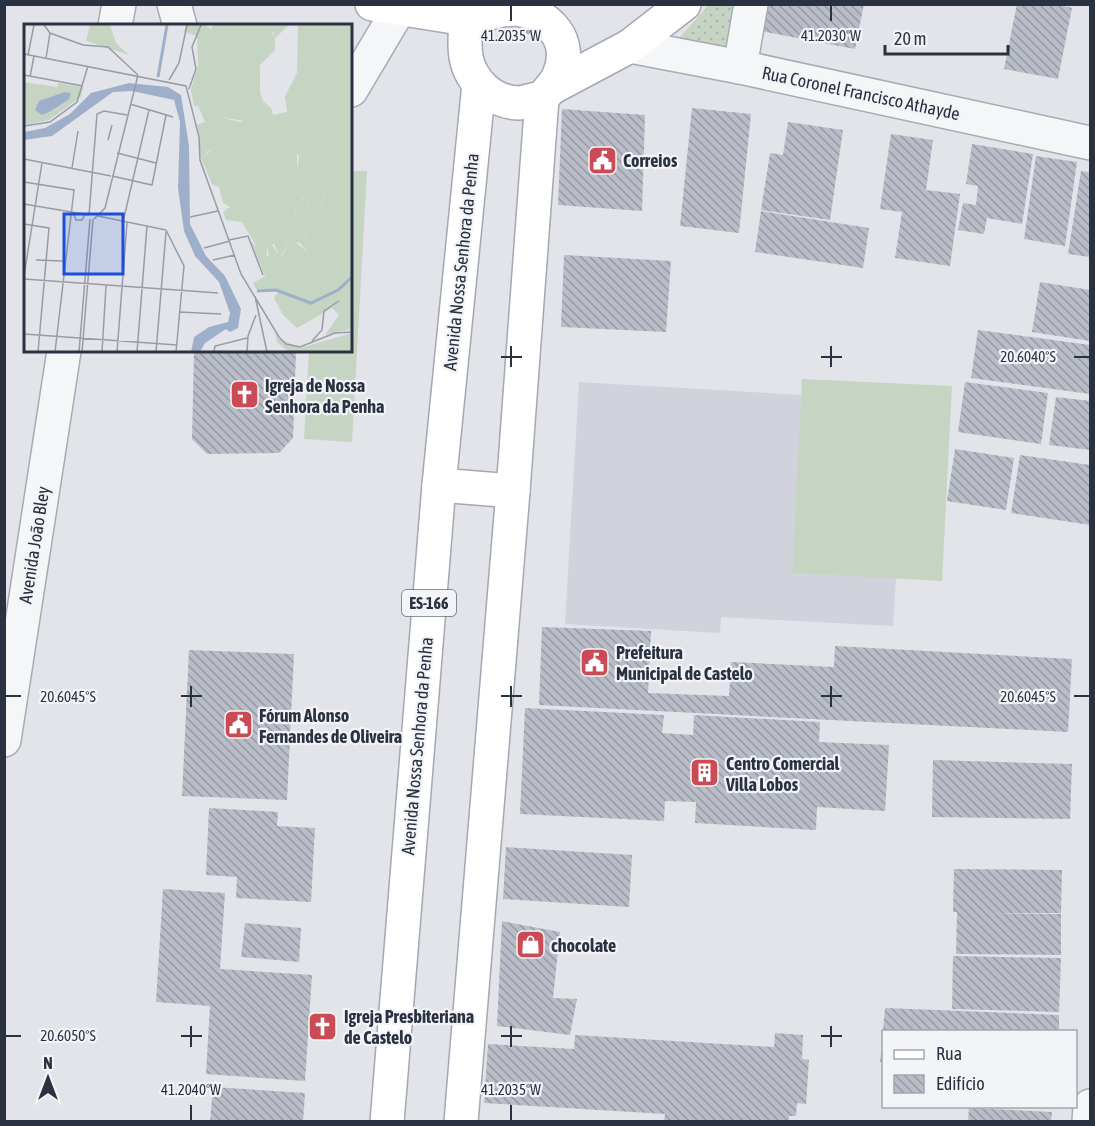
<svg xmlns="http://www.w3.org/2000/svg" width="1095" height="1126" font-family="'Asap Condensed',sans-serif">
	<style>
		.built { fill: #d0d3dc }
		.grass { fill: url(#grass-dots) }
		.pitch { fill: #c6d4c3 }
		.building { fill: url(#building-back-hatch) }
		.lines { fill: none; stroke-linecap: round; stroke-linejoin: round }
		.street-casing { stroke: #a7abb4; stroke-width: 36 }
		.secondary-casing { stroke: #a7abb4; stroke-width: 36 }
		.primary-casing { stroke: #a2a8b5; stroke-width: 36 }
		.street { stroke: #f5f6f8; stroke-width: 33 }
		.secondary { stroke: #fff; stroke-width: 33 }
		.primary { stroke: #fff; stroke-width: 33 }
		.ticks { fill: none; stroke: #2a3141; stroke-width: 2 }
		.labels { text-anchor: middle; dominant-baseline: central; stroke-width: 4.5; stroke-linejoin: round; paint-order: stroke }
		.shield { fill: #f2f4f7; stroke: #666c78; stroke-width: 1.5 }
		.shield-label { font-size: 16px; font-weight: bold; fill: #2a3141 }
		.street-label { font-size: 18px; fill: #2a3141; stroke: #f2f4f7 }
		.poi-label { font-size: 18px; font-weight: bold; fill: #2a3141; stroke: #f2f4f7; text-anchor: start }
		.inset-river { fill: none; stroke: #9eb0c9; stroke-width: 3 }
		.inset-road { fill: none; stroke: #989ca6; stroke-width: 1.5 }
		.view { fill: #1d4ed8; fill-opacity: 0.15; stroke: #1d4ed8; stroke-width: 3 }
		.inset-edge { fill: none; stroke: #2a3141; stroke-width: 3 }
		.ticks-label { font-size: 15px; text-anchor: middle; fill: #2a3141; stroke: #f2f4f7; stroke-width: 4.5; stroke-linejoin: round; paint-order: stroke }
	</style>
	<defs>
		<pattern id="grass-dots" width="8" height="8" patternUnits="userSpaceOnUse" patternTransform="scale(1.5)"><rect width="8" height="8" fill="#c6d4c3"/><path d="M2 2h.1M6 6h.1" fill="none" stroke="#aab6a9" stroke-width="1.8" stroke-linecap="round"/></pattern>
		<pattern id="building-back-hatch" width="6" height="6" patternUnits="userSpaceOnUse" patternTransform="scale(1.5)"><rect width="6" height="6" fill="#b9bdc7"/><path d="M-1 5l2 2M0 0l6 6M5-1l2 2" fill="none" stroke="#979aa3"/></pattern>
	</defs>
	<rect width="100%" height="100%" fill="#e2e4ea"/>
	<path class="built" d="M579,382L802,395L792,573L896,578L893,626L721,617L720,633L565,624Z"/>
	<path class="grass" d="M709,5H733L725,48L678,39Z"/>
	<g class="pitch">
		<path d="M351,171H367L352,442L304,439L309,351H351Z"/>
		<path d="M802,379L952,386L942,581L792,573Z"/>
	</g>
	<g class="building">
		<path d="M766,4H864L855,49L761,31Z"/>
		<path d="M1017,4H1055L1072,8L1058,79L1004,69Z"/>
		<path d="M692,108L751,114L739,233L680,226Z"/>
		<path d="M562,109L645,115L642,211L558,205Z"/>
		<path d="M788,122L843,130L830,220L761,210L770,153L783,155Z"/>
		<path d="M891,134L933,140L926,190L960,194L950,266L895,258L902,212L880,209Z"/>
		<path d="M972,144L1033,154L1022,224L987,218L984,234L958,230L963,203L976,205L978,186L966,184Z"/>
		<path d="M1036,156L1077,162L1065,246L1024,239Z"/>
		<path d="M1081,171L1090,172V257L1068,254Z"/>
		<path d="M761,211L869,228L863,268L755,252Z"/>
		<path d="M564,255L671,261L666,332L561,327Z"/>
		<path d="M1040,282L1090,290V341L1032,332Z"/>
		<path d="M978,330L1090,345V394L971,378Z"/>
		<path d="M194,351H296L293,438L279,453L207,454L192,439Z"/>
		<path d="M965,382L1048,393L1041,444L958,432Z"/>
		<path d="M1056,397L1090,401V450L1049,445Z"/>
		<path d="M955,449L1014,458L1006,510L947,501Z"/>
		<path d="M1020,455L1090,465V525L1011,513Z"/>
		<path d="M542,627L651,631L648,693L729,696L731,662L834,667L835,646L1072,659L1068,732L539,705Z"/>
		<path d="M189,650L294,654L287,800L182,796Z"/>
		<path d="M525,708L664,715L662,733L693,735L694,715L820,722L819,742L889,745L885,811L817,807L816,830L695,823L696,802L665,801L664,821L520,814Z"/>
		<path d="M933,760L1072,764L1070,819L932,817Z"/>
		<path d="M209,808L278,812L277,826L315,828L311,902L236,898L237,877L206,875Z"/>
		<path d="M506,847L632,855L629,907L503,899Z"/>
		<path d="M954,869L1062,870L1061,913H987L1061,914V955L956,954L957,912H953Z"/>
		<path d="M163,889L225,893L220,969L312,975L305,1081L206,1074L210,1006L156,1002Z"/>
		<path d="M502,921L560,932L553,998L577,999L570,1035L497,1026Z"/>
		<path d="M245,923L301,928L299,962L241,957Z"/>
		<path d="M953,956L1061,958L1059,1012L952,1009Z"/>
		<path d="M885,1008L1059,1015V1032H883Z"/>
		<path d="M775,1033L803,1035L802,1059L809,1060L806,1104L797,1103L796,1116H789V1122H664L665,1114L484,1103L488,1044L574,1049L575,1035L774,1047Z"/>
		<path d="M882,1044H884V1062H880Z"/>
		<path d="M213,1087L305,1093L303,1122H210Z"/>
		<path d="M969,1108L1052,1112L1051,1122H968Z"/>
	</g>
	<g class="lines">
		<defs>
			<g id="street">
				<path d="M174,4L180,26"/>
				<path d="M115,26L119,4"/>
				<path d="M630,46L740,67L1090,143"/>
				<path d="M740,67L751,4"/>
				<path d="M351,90L399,9"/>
				<path d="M4,740L64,351"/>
				<path d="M1089,1122L1090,1106"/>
			</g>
			<path id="secondary" d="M372,4L466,19"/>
			<g id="primary">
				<path d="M517,9C549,15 574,40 559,75C556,83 548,91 542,98C535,99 526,102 519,103C506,103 493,97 484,89C462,68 464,48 466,19L502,10Z"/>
				<path d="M551,88L630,46L684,4"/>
				<path d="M439,485L513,491"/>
				<path d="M387,1122L439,485L479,84"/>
				<path d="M461,1122L513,491L542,98"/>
			</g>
		</defs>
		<use href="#street" class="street-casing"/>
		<use href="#secondary" class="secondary-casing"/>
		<use href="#primary" class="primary-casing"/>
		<use href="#street" class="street"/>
		<use href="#secondary" class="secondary"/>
		<use href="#primary" class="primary"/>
	</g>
	<path class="ticks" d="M511,6V21M831,6V21M511,346V367M831,346V367M501,357H522M821,357H842M1074,357H1089M191,686V707M511,686V707M831,686V707M6,696H21M181,696H202M501,696H522M821,696H842M1074,696H1089M191,1026V1047M511,1026V1047M831,1026V1047M6,1036H21M181,1036H202M501,1036H522M821,1036H842M191,1105V1120M511,1105V1120"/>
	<defs>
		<symbol id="civic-square" viewBox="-11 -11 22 22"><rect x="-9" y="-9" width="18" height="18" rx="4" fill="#ca4b55" stroke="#f2f4f7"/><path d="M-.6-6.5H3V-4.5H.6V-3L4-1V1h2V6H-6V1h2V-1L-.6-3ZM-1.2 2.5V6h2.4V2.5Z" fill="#fff"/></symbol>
		<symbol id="church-square" viewBox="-11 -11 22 22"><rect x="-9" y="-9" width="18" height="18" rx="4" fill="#ca4b55" stroke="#f2f4f7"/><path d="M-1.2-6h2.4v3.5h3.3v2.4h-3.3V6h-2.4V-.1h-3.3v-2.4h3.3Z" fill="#fff"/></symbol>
		<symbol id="building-square" viewBox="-11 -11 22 22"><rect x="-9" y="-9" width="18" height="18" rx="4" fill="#ca4b55" stroke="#f2f4f7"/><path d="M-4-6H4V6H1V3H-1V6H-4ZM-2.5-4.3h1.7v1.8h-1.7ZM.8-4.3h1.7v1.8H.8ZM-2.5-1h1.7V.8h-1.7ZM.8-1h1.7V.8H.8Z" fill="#fff"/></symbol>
		<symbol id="shop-square" viewBox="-11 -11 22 22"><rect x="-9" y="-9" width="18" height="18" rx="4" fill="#ca4b55" stroke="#f2f4f7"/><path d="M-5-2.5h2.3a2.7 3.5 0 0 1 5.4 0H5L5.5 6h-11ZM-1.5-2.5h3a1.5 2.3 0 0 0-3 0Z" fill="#fff"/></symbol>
	</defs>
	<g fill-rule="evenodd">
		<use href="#civic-square" x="586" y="144" width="33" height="33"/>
		<use href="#church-square" x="228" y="378" width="33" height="33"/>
		<use href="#civic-square" x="578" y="646" width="33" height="33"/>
		<use href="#civic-square" x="222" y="708" width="33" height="33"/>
		<use href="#building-square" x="688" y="756" width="33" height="33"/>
		<use href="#shop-square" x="514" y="928" width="33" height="33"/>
		<use href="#church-square" x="306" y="1010" width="33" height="33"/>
	</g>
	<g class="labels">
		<rect class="shield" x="402" y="590" width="54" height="26" rx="4.5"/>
		<g class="shield-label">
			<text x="429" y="603">ES-166</text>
		</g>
		<g class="street-label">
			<text transform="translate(861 93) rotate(12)">Rua Coronel Francisco Athayde</text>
			<text transform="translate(461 262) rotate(-84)">Avenida Nossa Senhora da Penha</text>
			<text transform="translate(34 545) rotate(-81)">Avenida João Bley</text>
			<text transform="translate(417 746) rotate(-85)">Avenida Nossa Senhora da Penha</text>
		</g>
		<g class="poi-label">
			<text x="623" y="160">Correios</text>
			<text x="265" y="385">Igreja de Nossa<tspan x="265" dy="21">Senhora da Penha</tspan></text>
			<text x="616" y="652">Prefeitura<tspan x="616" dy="21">Municipal de Castelo</tspan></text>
			<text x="259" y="715">Fórum Alonso<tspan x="259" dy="21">Fernandes de Oliveira</tspan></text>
			<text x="726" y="763">Centro Comercial<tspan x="726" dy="21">Villa Lobos</tspan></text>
			<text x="551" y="945">chocolate</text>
			<text x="344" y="1016">Igreja Presbiteriana<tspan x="344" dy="21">de Castelo</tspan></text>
		</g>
	</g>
	<g transform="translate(24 24)">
		<rect width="328" height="328" fill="#e2e4ea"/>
		<path d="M162,1H181L187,5L189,1H265L251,14L249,7L241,30L231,26L226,31L222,61L227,87L222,97L194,93L197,102H210L216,115L186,126L177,134L173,101L181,98L174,82H170L167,66L174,41L173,12L160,8ZM274,1H328V305L301,311L315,291L308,284L273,304L259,291L250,274L254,268L233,266L229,259L241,252L227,218L245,233L243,222L246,219L257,233L266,217H270L286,230L291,216H283L271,197L273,180L283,174L284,181L293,186L301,173L299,158L283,156L273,147L275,131L257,120L249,91L263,88L261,72L273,49ZM251,308L255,315L276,324L328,309V328H265L253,318Z" fill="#c6d4c3"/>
		<path d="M66,1H86L92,19L105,31L62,17ZM245,2L251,14V26L236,41V68L239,77L247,84L257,120L273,127V147L283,156L299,158L303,163V169L291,189L280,174L271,189L281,214L295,217L301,225L303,230L298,233L287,232L276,219L266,217L256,233L250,220L243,222L242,238L218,198L202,196L199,188L206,183L199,179L195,163L188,160L177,134L197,119L216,115L210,102H193L189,97L194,93L217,98L225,93L221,57L226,27L228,24L241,30L242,21L235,8L237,4ZM0,58L33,63L34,59L59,63L57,73L25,96L0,101Z" fill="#c6d4c3"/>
		<path d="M105,59L144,63L157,71L165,122L166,200L182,232L201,252L217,285L214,304L206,308L202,305L181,319L176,328H167L170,313L185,303L204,298L206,289L195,258L171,232L160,207L154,164L156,98L150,76L108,67L89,68L28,112L0,116V108L21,104L46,90L67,69ZM41,68L47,69L45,75L27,87L18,91L11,86L15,77Z" fill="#9eb0c9"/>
		<path class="inset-river" d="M134,53L143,1M233,267L252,266L287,279L314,266L329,252"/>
		<path class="inset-road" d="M20,1L26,9L59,21L84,23L114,51M0,30L162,62L175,113L176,136L217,250L255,313L262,320L276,323L311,309L329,308M4,31L10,1M22,34L26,9M0,51L59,62M6,53L10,32M145,56L155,39L163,1M165,65L172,45L168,23L177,1M106,80L149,93M0,102L26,98L53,78L64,42M85,112L84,116L88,101M93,129L132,139M0,135L87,152M48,144L54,107M88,152L128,161L142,91M0,158L50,166L31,328M0,180L65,191M49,188L52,196H58L61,190M65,191L73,90L80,87L103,91M74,192L142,206M166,193L194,187M70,195L81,184L114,51M99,198L125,86M0,200L25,204L14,328M142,206L160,242L152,328M205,216L224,212L239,251M180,224L206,217M12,236L39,237M189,236L211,231M0,252L18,139M0,255L194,269M231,272L243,328M155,288L197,290M0,310L153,321M288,317L298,306L300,287L315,277M55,328L66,195M58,328L69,195M78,328L82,262M93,328L103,199M113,328L123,202M132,328L142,208M190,328L191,322L223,314M223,328L224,312L232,291"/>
		<path class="view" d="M40,190H99V250H40Z"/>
		<rect width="328" height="328" class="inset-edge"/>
	</g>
	<g class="ticks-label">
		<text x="511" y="41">41.2035°W</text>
		<text x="831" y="41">41.2030°W</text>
		<text x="1028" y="362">20.6040°S</text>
		<text x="68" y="702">20.6045°S</text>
		<text x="1028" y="702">20.6045°S</text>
		<text x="68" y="1041">20.6050°S</text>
		<text x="191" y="1095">41.2040°W</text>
		<text x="511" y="1095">41.2035°W</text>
	</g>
	<rect width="1095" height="1126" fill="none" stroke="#2a3141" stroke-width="12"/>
	<rect x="882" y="1030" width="195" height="78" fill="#f2f4f7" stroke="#a2a6ae" stroke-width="1.5"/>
	<rect x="894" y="1050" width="30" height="9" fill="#ffffff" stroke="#a2a6ae" stroke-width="1.5"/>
	<text x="936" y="1060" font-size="18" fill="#2a3141">Rua</text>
	<rect x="894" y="1075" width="30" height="18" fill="url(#building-back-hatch)" stroke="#a2a6ae" stroke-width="1.5"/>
	<text x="936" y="1090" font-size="18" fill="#2a3141">Edifício</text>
	<g transform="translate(48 1078)" stroke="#f2f4f7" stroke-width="4.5" paint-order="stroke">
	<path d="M0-4.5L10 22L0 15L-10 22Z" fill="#2a3141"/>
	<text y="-9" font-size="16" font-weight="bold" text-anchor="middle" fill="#2a3141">N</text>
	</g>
	<path d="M885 45v9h123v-9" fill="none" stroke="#2a3141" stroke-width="3"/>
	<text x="894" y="45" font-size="18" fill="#2a3141" stroke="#f2f4f7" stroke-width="4.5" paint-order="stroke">20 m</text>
</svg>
